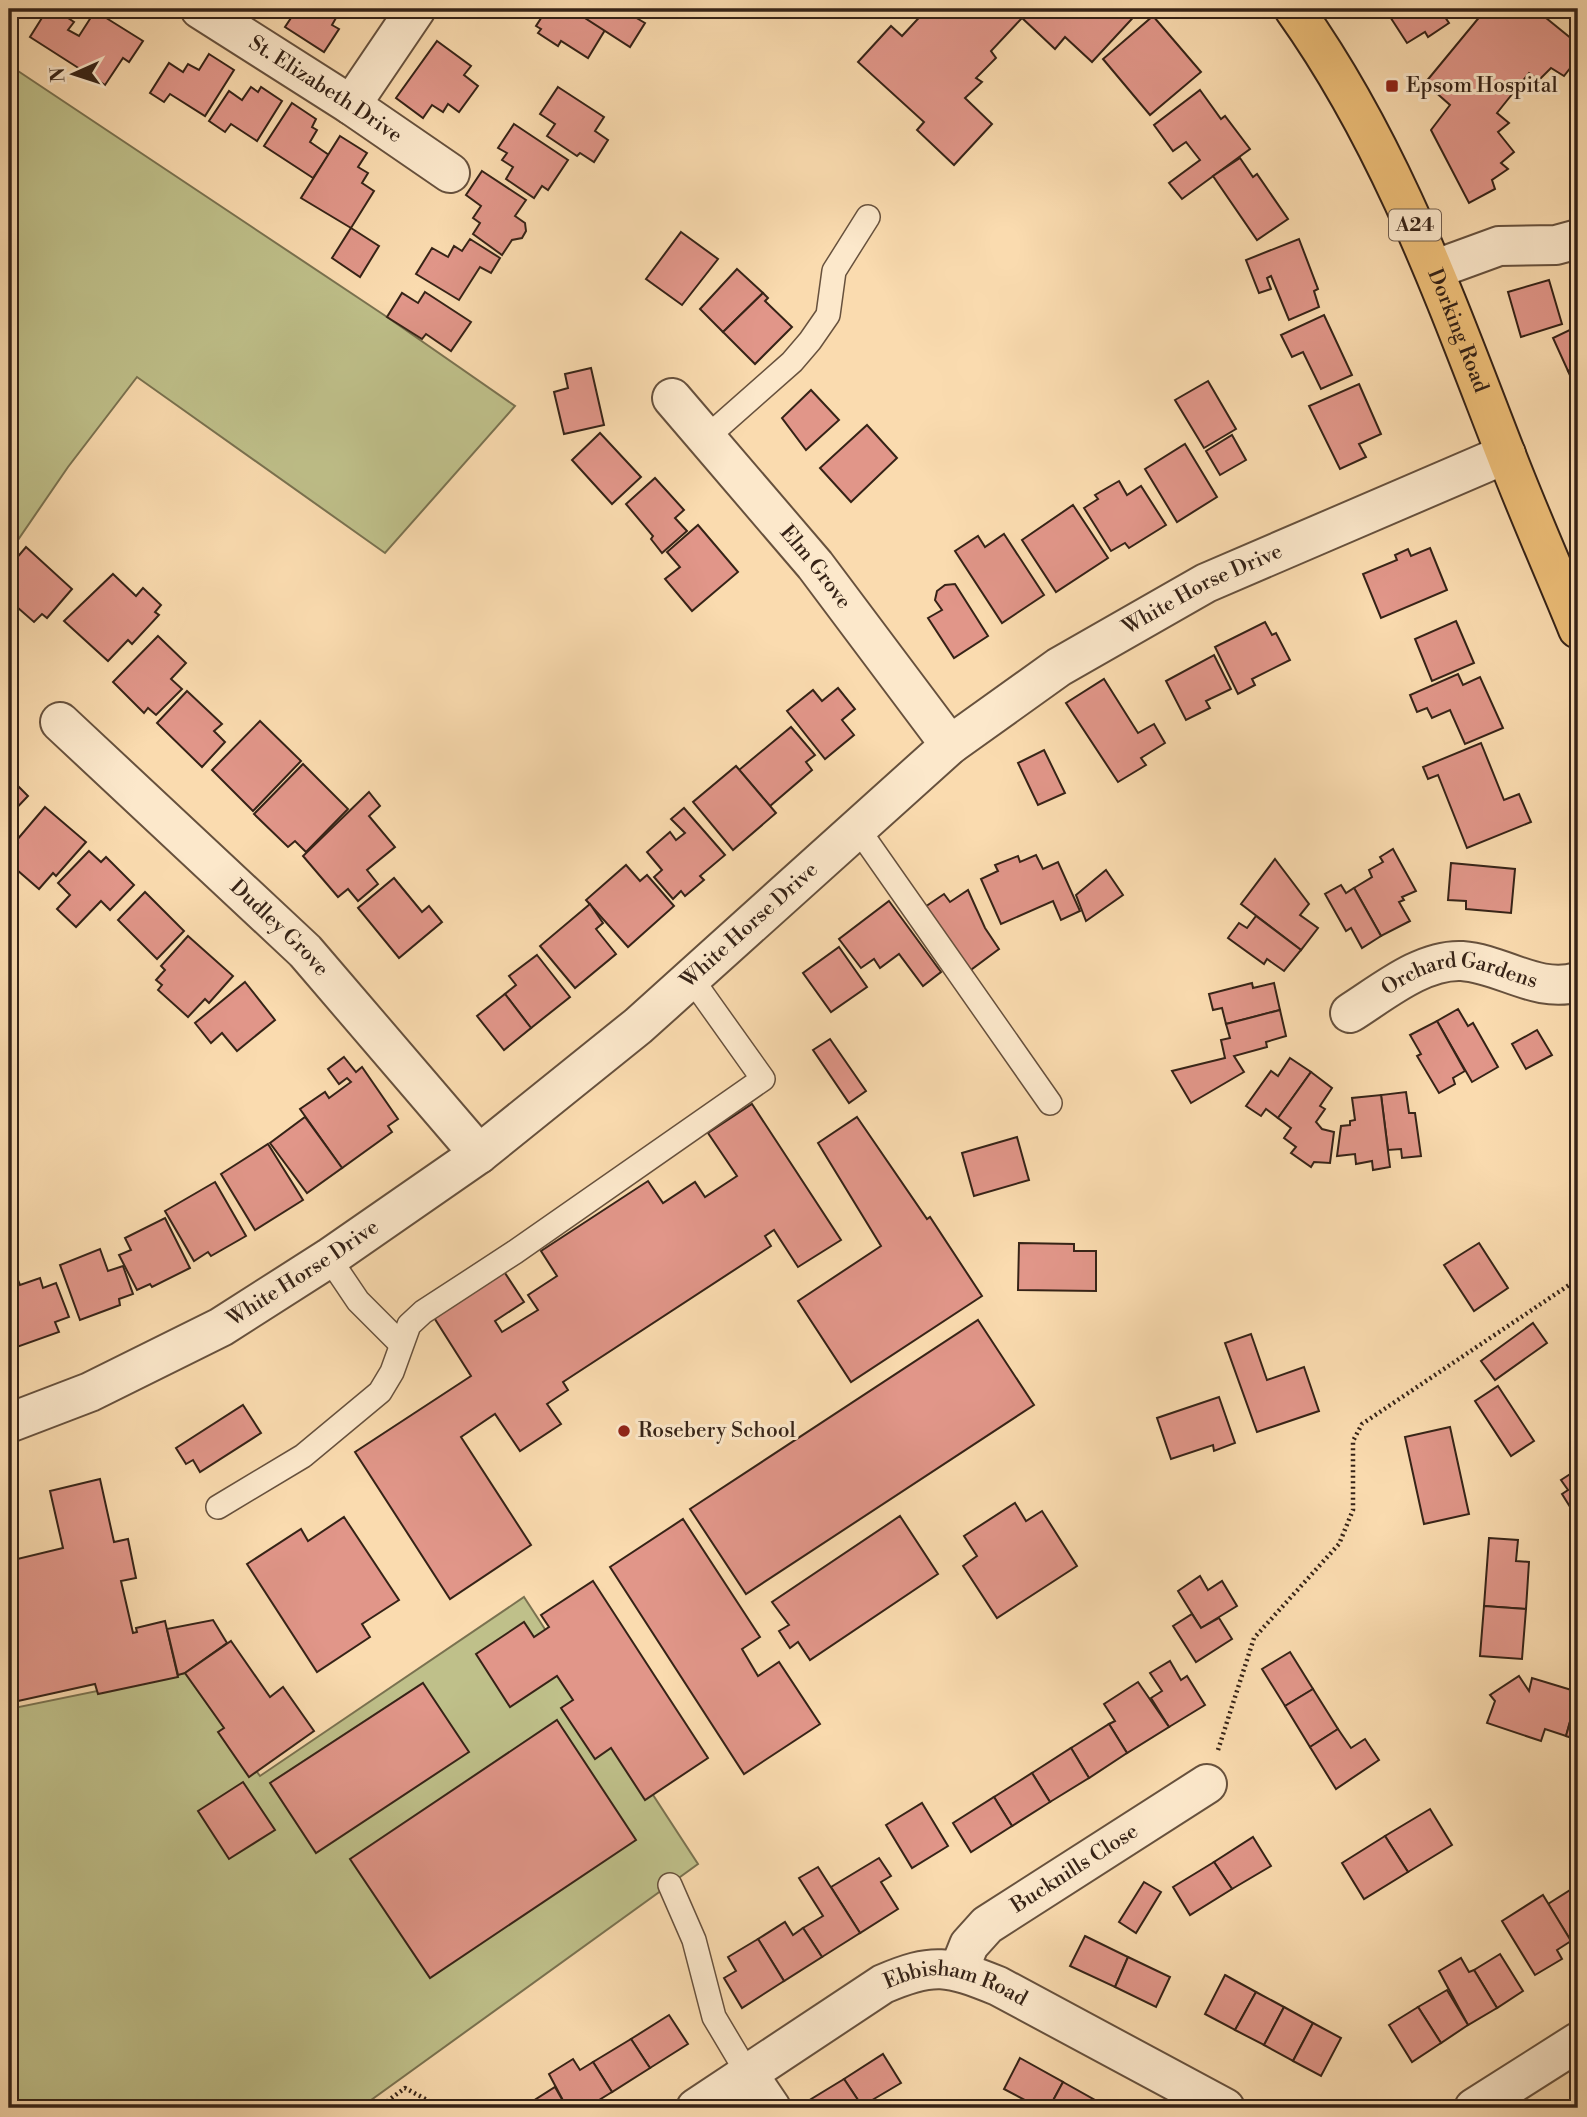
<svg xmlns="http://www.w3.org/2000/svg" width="1587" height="2117" font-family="'Libre Bodoni',serif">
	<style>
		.green { fill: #bfc08a; stroke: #7a7250; stroke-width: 2 }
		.building { fill: #e19689; stroke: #362317; stroke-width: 2 }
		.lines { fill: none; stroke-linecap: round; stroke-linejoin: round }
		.lane-casing { stroke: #67513d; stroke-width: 26 }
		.street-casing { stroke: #67513d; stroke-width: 42 }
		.highway-casing { stroke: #362317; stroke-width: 42 }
		.path { stroke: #362317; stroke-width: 4.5; stroke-dasharray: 2 3.5; stroke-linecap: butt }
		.lane { stroke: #fce8cb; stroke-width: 23 }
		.street { stroke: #fce8cb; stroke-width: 38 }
		.highway { stroke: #edbe78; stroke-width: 38 }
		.poi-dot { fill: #8f2418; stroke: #fce8cb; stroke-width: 2.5 }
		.labels { text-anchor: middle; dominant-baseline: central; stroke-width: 6; stroke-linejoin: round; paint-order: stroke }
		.shield { fill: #fce8cb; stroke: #715e4d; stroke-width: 2 }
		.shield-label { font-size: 19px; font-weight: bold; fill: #362317 }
		.poi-label { font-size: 21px; fill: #362317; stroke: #fce8cb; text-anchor: start }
		.street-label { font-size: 21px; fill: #362317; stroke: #fce8cb }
	</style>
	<rect width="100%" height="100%" fill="#fadbaf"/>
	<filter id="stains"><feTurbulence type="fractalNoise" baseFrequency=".00286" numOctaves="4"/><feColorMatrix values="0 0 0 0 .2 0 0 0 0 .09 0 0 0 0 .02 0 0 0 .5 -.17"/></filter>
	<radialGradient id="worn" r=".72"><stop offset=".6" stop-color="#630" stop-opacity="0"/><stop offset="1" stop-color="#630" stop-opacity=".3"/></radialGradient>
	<g class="green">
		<path d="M9,65L387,317L515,406L385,553L137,377L68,467L9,553Z"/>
		<path d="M524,1597L698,1864L360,2108H9V1709L185,1673L260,1776Z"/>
	</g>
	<g class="building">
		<path d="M297,9H327L336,18L332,25L339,29L324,52L285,27Z"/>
		<path d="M547,9H571L605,30L588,58L561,41L558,46L538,33L541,29L536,26Z"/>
		<path d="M571,9H621L645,23L630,47Z"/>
		<path d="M927,9H1141L1092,62L1065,37L1055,49L1022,18L991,51L996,58L976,78L982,82L965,98L992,124L954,165L917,130L924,122L858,62L891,26L902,36Z"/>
		<path d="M1385,9H1452L1454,12L1445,17L1449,23L1428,37L1425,32L1407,43Z"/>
		<path d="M1486,9H1535L1578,44V58L1564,76L1551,68L1539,80L1529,73L1497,113L1509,123L1498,132L1514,152L1501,163L1508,169L1492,180L1495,189L1469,203L1431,130L1450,105L1425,83Z"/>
		<path d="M56,10L74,22L68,30L79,36L95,11L143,41L129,62L123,58L105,85L30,37L45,13L52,17Z"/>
		<path d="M1153,16L1201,72L1150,115L1103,59Z"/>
		<path d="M437,41L471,66L464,75L478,86L459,112L448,104L443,112L432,105L423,118L396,98Z"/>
		<path d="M209,54L234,70L205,116L170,94L164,102L150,93L169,63L183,72L188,64L199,70Z"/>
		<path d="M251,87L258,92L261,87L282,101L257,141L231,124L225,132L209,121L229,91L242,100Z"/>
		<path d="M558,87L604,117L595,131L608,140L594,162L580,153L577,156L547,136L555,124L540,114Z"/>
		<path d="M1200,90L1221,119L1225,116L1250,149L1182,199L1169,183L1200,160L1186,142L1173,151L1154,125Z"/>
		<path d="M292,103L316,119L312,127L317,130L310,142L329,155L313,178L264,146Z"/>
		<path d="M514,124L568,160L548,190L542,186L534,198L506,179L513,167L502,160L507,153L498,148Z"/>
		<path d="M340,136L367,153L358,167L368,173L362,183L374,191L351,228L301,198Z"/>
		<path d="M1240,158L1253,177L1257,174L1288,219L1257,240L1213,176Z"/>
		<path d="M482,171L526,200L515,216L525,223L526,231L522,238L512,240L502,255L473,234L480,223L473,218L481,206L466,195Z"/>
		<path d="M351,228L379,246L360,277L332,258Z"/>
		<path d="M681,232L718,259L682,305L646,279Z"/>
		<path d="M470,239L500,258L491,273L480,267L459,300L416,274L432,248L448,257L454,246L462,251Z"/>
		<path d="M1299,239L1318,289L1314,291L1319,307L1289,320L1271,276L1267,278L1271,289L1259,293L1246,260Z"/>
		<path d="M737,269L763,293L723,332L700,309Z"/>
		<path d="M1549,280L1562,324L1521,337L1508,292Z"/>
		<path d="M425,292L471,322L451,351L426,334L422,339L387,317L402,293L418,303Z"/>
		<path d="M763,293L768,298L765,301L792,327L755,364L723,332Z"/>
		<path d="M1324,315L1352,375L1321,389L1303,352L1292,357L1281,335Z"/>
		<path d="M1578,326V367L1568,371L1553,338Z"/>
		<path d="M1578,367V393L1568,371Z"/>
		<path d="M591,368L604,425L564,434L554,392L568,388L565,374Z"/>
		<path d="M1208,381L1236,429L1204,448L1175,400Z"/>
		<path d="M1359,384L1381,434L1359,444L1366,457L1340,469L1309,406Z"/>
		<path d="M811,390L839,420L806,450L782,418Z"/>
		<path d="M867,425L897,458L851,502L820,468Z"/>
		<path d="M600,433L641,477L612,504L572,460Z"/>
		<path d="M1232,435L1246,460L1220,475L1206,451Z"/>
		<path d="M1185,444L1217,497L1177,522L1145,469Z"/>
		<path d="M655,478L684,510L675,518L687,531L662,553L651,539L653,536L626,504Z"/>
		<path d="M1119,481L1127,495L1141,486L1166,525L1129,548L1125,543L1111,551L1084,508L1098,499L1095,495Z"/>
		<path d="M1073,505L1108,558L1056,592L1022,540Z"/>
		<path d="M698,525L738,572L692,611L665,579L680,567L667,552Z"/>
		<path d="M1004,534L1044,595L1002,623L955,551L978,536L985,547Z"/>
		<path d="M26,547L72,589L47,618L42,614L34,622L9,600V590L14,584L9,579V567Z"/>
		<path d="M1430,548L1447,590L1381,618L1363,574L1397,560L1395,555L1408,549L1411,556Z"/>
		<path d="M113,574L136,596L143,588L161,605L155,612L159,615L132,644L128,640L108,661L64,621Z"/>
		<path d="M955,584L988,636L954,658L928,618L942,610L935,600L937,591L945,585Z"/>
		<path d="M1456,621L1474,663L1432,681L1415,639Z"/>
		<path d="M1265,622L1272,635L1276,633L1290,660L1252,679L1255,685L1238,694L1215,647Z"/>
		<path d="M158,636L186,663L171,679L182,689L156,715L148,708L144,713L113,682Z"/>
		<path d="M1214,655L1231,689L1206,701L1210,708L1186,720L1166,681Z"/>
		<path d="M1458,674L1463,685L1480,677L1503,728L1465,744L1450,710L1432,718L1427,708L1417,712L1410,695Z"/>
		<path d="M1104,679L1138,733L1154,724L1165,743L1141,758L1146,765L1118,782L1066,703Z"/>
		<path d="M838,688L855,709L842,720L854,735L825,759L787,711L813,690L822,701Z"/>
		<path d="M187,691L222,724L214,731L225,742L202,767L157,723Z"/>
		<path d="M260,721L301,761L253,811L212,770Z"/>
		<path d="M791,727L815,755L806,762L812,770L770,806L739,770Z"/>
		<path d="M1481,743L1504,800L1519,794L1531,822L1467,848L1438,775L1428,779L1423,767Z"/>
		<path d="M1044,750L1065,793L1038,805L1018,763Z"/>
		<path d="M303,764L348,809L306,852L295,841L288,847L254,814Z"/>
		<path d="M736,766L776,813L733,850L693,802Z"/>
		<path d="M9,777L28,796L9,816Z"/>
		<path d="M369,792L380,806L369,816L395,847L367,870L378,884L358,901L348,889L338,897L303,856Z"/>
		<path d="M45,807L86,842L56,876L53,873L39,889L9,863V854L18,843L16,841Z"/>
		<path d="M684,808L725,855L700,876L704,880L685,896L681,891L673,899L654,877L662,870L647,852L670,832L676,840L685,833L671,819Z"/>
		<path d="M1393,849L1416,891L1402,897L1404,900L1399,902L1410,921L1381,936L1354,888L1372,877L1369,870L1383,862L1380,857Z"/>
		<path d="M89,851L101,862L106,857L134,885L110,910L101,901L76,927L57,909L70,895L58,883Z"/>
		<path d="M1036,855L1043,869L1058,862L1080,911L1061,920L1053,901L1001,924L981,879L998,871L995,865L1018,856L1020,862Z"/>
		<path d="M1275,859L1309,904L1300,915L1318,928L1301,950L1241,904Z"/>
		<path d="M1451,863L1515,869L1511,913L1466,909V901L1448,900Z"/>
		<path d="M626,865L640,881L647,875L674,906L628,947L586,900Z"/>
		<path d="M1106,870L1123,895L1086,921L1076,895Z"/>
		<path d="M394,878L422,912L429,906L442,922L399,958L358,908Z"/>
		<path d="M1341,885L1346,893L1354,888L1381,936L1362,948L1351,928L1346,931L1325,894Z"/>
		<path d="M968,890L985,928L999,949L968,972L922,909L944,894L950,902Z"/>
		<path d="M145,892L184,931L157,959L118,920Z"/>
		<path d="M889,901L941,972L923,986L899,954L880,968L874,959L861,968L839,939Z"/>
		<path d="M590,904L603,923L596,929L616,954L575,988L540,946Z"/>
		<path d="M1256,916L1301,950L1284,971L1267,959L1264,964L1228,938L1239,923L1247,928Z"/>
		<path d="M188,936L233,976L209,1003L205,999L188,1017L158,990L162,985L156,980L165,970L161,966Z"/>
		<path d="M839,947L867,987L831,1012L803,973Z"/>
		<path d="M537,955L570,997L531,1028L505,994L516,985L509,976Z"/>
		<path d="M245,982L275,1020L237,1051L222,1033L211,1043L195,1023Z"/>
		<path d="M1252,983L1253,988L1274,983L1280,1010L1226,1024L1222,1008L1213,1010L1209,994Z"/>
		<path d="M505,994L531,1028L504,1050L477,1016Z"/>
		<path d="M1458,1009L1468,1026L1473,1023L1498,1067L1472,1082L1437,1021Z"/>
		<path d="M1280,1010L1286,1036L1266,1042L1267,1047L1234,1056L1244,1072L1191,1103L1172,1071L1225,1058L1221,1040L1230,1038L1226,1024Z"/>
		<path d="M1437,1021L1465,1071L1453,1078L1455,1084L1439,1093L1417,1056L1421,1054L1410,1035Z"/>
		<path d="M1537,1030L1552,1055L1526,1069L1512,1044Z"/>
		<path d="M830,1039L866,1091L849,1103L813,1050Z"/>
		<path d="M344,1057L356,1072L362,1067L398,1119L388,1126L392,1132L342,1168L300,1109L325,1092L329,1098L351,1082L347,1078L339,1084L328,1069Z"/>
		<path d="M1290,1058L1311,1072L1278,1118L1266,1109L1261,1116L1246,1106L1271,1071L1278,1076Z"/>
		<path d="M1311,1072L1332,1088L1320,1106L1325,1109L1316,1122L1322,1129L1334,1132L1330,1163L1314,1162L1311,1167L1291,1153L1296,1147L1284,1138L1291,1128L1278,1118Z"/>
		<path d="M1406,1092L1409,1113H1415L1421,1156L1402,1158L1401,1149L1388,1150L1381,1095Z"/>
		<path d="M1381,1095L1390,1167L1373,1170L1372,1161L1356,1164L1355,1154L1337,1156L1341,1126L1350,1125V1121L1355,1120L1352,1098Z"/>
		<path d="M752,1104L841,1240L798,1267L774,1230L765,1236L771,1246L563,1382L568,1390L547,1404L561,1424L520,1451L495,1414L461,1437L531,1545L450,1599L355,1452L471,1376L433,1316L503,1270L524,1302L495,1321L502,1332L538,1310L528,1295L557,1276L541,1251L648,1181L663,1203L695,1182L705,1197L737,1176L708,1133Z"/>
		<path d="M305,1117L342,1168L307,1193L270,1143Z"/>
		<path d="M857,1117L927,1219L930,1217L982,1296L851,1382L798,1301L881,1246L818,1143Z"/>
		<path d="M1017,1137L1029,1180L974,1196L962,1153Z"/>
		<path d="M268,1144L303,1200L255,1230L221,1174Z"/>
		<path d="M215,1182L246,1236L211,1256L208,1252L194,1261L165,1211Z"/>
		<path d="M165,1218L190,1268L152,1287L150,1284L137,1290L119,1255L131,1250L125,1238Z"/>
		<path d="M1019,1243L1074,1244V1251H1096V1291L1018,1290Z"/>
		<path d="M1479,1243L1508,1288L1474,1311L1444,1265Z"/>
		<path d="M100,1249L108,1271L123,1266L133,1294L119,1299L120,1305L80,1320L60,1265Z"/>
		<path d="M13,1268L20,1285L40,1278L43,1288L56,1283L69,1317L55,1322L59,1332L14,1348L9,1334V1270Z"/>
		<path d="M978,1320L1034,1405L746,1594L690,1509Z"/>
		<path d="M1533,1323L1547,1343L1495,1380L1481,1361Z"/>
		<path d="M1251,1334L1267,1380L1304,1367L1319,1411L1257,1432L1225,1343Z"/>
		<path d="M1498,1386L1534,1441L1511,1456L1475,1401Z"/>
		<path d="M1219,1397L1235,1443L1214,1451L1213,1445L1171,1459L1157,1418Z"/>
		<path d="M243,1405L261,1433L200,1472L193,1460L186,1464L176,1448Z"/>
		<path d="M1450,1427L1469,1514L1424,1524L1405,1437Z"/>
		<path d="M1578,1469V1518H1577L1562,1494L1568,1490L1561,1480Z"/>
		<path d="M100,1479L114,1542L128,1539L136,1578L121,1581L133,1633L137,1632L136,1628L165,1621L178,1677L98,1694L95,1684L9,1703V1561L63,1548L50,1491Z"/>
		<path d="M1015,1503L1026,1521L1042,1511L1077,1566L997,1618L963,1566L977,1556L964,1536Z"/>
		<path d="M900,1516L938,1574L810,1660L798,1642L790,1648L779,1631L789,1625L772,1602Z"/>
		<path d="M344,1517L399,1600L362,1624L370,1637L317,1672L247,1564L301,1529L308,1541Z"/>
		<path d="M683,1519L760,1637L742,1649L758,1676L779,1662L820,1724L744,1774L610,1567Z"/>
		<path d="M1489,1538L1518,1540L1516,1561L1529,1562L1526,1609L1484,1606Z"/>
		<path d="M1200,1576L1208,1590L1222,1581L1237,1606L1201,1628L1178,1591Z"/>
		<path d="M593,1581L708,1758L645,1800L611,1748L595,1759L561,1708L573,1700L557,1676L510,1707L476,1654L524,1622L534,1637L549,1627L541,1615Z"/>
		<path d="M1484,1606L1526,1609L1522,1659L1480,1656Z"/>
		<path d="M1192,1614L1201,1628L1219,1618L1232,1639L1196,1662L1173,1626Z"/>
		<path d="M213,1620L227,1643L185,1673L178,1675L167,1629Z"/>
		<path d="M231,1641L270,1697L283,1687L314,1731L249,1777L218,1732L224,1728L185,1673Z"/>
		<path d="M1290,1652L1313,1689L1285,1706L1262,1669Z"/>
		<path d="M1170,1661L1181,1680L1187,1676L1205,1705L1169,1727L1151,1698L1162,1691L1150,1673Z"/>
		<path d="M1519,1676L1529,1691L1532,1678L1578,1692L1566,1736L1545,1729L1541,1741L1487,1723L1495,1701L1490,1695Z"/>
		<path d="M1138,1682L1169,1727L1127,1753L1109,1724L1115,1721L1104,1704Z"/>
		<path d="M423,1683L469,1752L316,1853L270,1783Z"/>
		<path d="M1313,1689L1338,1729L1310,1747L1285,1706Z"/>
		<path d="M1578,1694V1740L1566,1736Z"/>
		<path d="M557,1720L636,1840L430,1978L350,1859Z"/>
		<path d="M1109,1724L1127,1753L1089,1778L1071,1748Z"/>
		<path d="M1338,1729L1351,1748L1365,1739L1379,1760L1336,1789L1310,1747Z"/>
		<path d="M1071,1748L1089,1778L1050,1802L1032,1773Z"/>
		<path d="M1032,1773L1050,1802L1012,1826L994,1797Z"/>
		<path d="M243,1782L275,1830L229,1859L198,1811Z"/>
		<path d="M994,1797L1012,1826L971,1852L953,1823Z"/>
		<path d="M922,1803L948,1846L912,1868L886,1825Z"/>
		<path d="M1430,1809L1452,1845L1408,1872L1385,1836Z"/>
		<path d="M1385,1836L1408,1872L1364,1899L1342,1863Z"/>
		<path d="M1253,1837L1271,1866L1232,1889L1214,1862Z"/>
		<path d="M879,1858L891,1876L881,1882L898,1909L860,1933L831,1887Z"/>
		<path d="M1214,1862L1232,1889L1190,1915L1173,1887Z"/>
		<path d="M818,1867L860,1933L822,1957L803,1928L823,1916L799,1878Z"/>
		<path d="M1144,1882L1161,1892L1136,1933L1119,1922Z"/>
		<path d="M1575,1887L1578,1892V1936L1571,1941L1548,1904Z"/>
		<path d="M1543,1895L1571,1941L1557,1950L1562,1959L1535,1975L1502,1921Z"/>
		<path d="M785,1922L793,1935L803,1928L822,1957L784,1981L758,1939Z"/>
		<path d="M1085,1936L1128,1957L1115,1987L1070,1966Z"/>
		<path d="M758,1939L784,1981L742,2008L724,1978L736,1971L728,1957Z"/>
		<path d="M1500,1954L1523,1991L1497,2008L1474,1970Z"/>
		<path d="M1128,1957L1170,1977L1156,2007L1115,1987Z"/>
		<path d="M1461,1958L1469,1972L1474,1970L1497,2008L1468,2025L1439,1971Z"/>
		<path d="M1225,1975L1256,1992L1235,2030L1205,2014Z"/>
		<path d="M1447,1990L1468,2025L1441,2043L1418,2007Z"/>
		<path d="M1256,1992L1284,2007L1264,2045L1235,2030Z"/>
		<path d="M1284,2007L1313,2023L1293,2061L1264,2045Z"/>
		<path d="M1418,2007L1441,2043L1412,2062L1389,2025Z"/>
		<path d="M669,2015L688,2044L650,2068L631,2039Z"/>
		<path d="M1313,2023L1341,2038L1321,2076L1293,2061Z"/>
		<path d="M631,2039L650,2068L612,2092L593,2062Z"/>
		<path d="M883,2054L901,2083L862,2106L844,2079Z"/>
		<path d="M1020,2058L1063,2082L1049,2108H1040L1004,2089Z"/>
		<path d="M573,2059L580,2070L593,2062L612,2092L586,2108H567L549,2074Z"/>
		<path d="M844,2079L862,2106L806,2108L803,2104Z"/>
		<path d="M1063,2082L1102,2104L1100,2108H1049Z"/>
		<path d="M555,2087L567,2108H522Z"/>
	</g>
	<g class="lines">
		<defs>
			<g id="lane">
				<path d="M706,438L792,362L810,341L828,315L834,271L868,217"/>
				<path d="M858,829L1050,1103"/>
				<path d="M329,1258L358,1301L400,1343"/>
				<path d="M218,1507L303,1456L380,1392L392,1372L409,1325L423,1312L515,1252L763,1079L691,978"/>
				<path d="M670,1885L694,1940L714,2017L748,2074"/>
			</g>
			<g id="street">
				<path id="s1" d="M200,9L351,105L450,173"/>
				<path d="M351,105L416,9"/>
				<path d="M1436,269L1499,246L1556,245L1578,239"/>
				<path id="s2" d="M672,398L815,565L950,745"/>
				<path id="s3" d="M60,722L305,951L479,1154"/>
				<path id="s4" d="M1350,1013C1382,993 1422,959 1462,961C1503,964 1537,994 1578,982"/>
				<path id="s5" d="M9,1423L90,1392L221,1327L329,1258L479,1154L638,1026L950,745L1059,667L1206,583L1506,454"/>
				<path id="s6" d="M959,1970L969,1945L987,1925L1207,1784"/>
				<path d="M748,2074L771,2108"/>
				<path id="s7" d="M696,2108L883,1984C934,1962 948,1966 998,1986L1225,2108"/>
				<path d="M1474,2108L1578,2042"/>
			</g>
			<g id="highway">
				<path id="s8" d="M1294,9C1391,145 1445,298 1505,452C1528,512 1554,570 1578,629"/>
			</g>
		</defs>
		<use href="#lane" class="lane-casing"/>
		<use href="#street" class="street-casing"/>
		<use href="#highway" class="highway-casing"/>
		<g class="path">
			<path d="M1218,1750L1254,1638L1339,1544L1353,1510V1441L1362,1424L1578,1279"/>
			<path d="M378,2108L405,2088L442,2108"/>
		</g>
		<use href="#lane" class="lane"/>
		<use href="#street" class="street"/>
		<use href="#highway" class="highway"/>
	</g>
	<g class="poi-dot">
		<rect x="1385" y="79" width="14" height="14" rx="3.5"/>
		<circle cx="624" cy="1431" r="7"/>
	</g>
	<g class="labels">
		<rect class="shield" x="1389" y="209.5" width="52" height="31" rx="5"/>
		<g class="shield-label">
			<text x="1415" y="225">A24</text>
		</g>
		<g class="poi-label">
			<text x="1406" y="86">Epsom Hospital</text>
			<text x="638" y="1431">Rosebery School</text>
		</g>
		<g class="street-label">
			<text stroke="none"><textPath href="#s1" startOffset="149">St. Elizabeth Drive</textPath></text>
			<text stroke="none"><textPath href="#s8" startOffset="362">Dorking Road</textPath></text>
			<text stroke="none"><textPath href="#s2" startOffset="222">Elm Grove</textPath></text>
			<text stroke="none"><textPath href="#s5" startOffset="1465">White Horse Drive</textPath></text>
			<text stroke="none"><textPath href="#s5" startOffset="898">White Horse Drive</textPath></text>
			<text stroke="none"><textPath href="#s3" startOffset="301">Dudley Grove</textPath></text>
			<text stroke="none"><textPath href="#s4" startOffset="122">Orchard Gardens</textPath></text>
			<text stroke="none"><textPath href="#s5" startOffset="331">White Horse Drive</textPath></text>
			<text stroke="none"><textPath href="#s6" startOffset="158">Bucknills Close</textPath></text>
			<text stroke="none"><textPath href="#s7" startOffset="301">Ebbisham Road</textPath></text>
		</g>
	</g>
	<rect width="1587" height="2117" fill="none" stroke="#fadbaf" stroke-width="35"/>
	<rect x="10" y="10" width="1566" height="2096" fill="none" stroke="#362317" stroke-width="3.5"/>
	<rect x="18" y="18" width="1552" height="2082" fill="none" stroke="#362317" stroke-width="2"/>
	<g transform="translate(74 74) rotate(267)" stroke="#fce8cb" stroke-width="5" paint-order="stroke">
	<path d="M0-5L12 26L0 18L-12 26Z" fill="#362317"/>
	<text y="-10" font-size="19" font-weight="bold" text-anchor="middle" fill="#362317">N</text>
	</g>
	<rect width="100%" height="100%" filter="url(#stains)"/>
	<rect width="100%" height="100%" fill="url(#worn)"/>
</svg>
